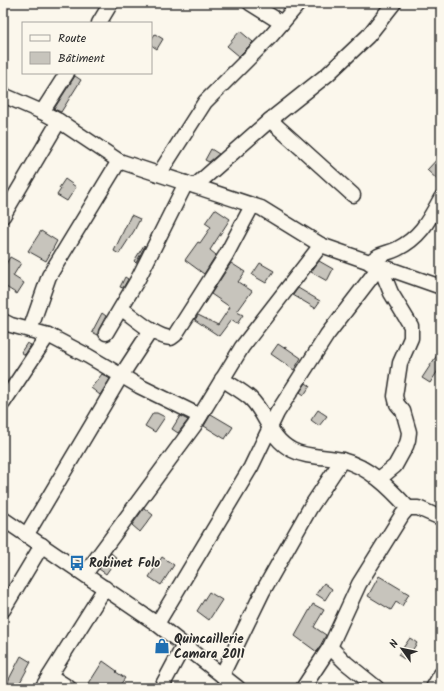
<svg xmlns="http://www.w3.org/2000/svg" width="444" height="691" font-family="Kalam,sans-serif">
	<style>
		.building { fill: #c7c4bc; stroke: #2b2b2b }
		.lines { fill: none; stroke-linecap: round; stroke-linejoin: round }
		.minor-casing { stroke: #2b2b2b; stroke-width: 17 }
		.minor { stroke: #fbf7ec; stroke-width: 14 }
		.labels { text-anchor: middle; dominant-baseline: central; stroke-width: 3; stroke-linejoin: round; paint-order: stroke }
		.poi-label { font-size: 13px; font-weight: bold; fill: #2b2b2b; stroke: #fbf7ec; text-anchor: start }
	</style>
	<rect width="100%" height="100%" fill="#fbf7ec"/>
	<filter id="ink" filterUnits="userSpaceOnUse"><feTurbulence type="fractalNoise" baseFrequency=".025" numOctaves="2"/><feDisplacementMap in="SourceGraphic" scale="8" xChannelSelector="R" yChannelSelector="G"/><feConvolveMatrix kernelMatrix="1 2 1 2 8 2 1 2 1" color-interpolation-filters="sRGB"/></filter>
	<g filter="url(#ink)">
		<g class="building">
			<path d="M240,31L253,42L239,56L227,46Z"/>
			<path d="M155,34L163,39L157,49L151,45V40Z"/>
			<path d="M75,76L81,80L61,112L54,109Z"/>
			<path d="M211,149L219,154L209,162L205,160Z"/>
			<path d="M441,155V183L427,170Z"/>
			<path d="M65,179L76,187L67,201L57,195L61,189L59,188Z"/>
			<path d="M215,209L230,219L210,250L216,255L204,274L185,260L198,242L200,243L211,227L205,223Z"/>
			<path d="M131,215L140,219L134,231L119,254L114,251Z"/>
			<path d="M41,231L57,241L46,261L28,251Z"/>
			<path d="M144,245L145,246L136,263L134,261Z"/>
			<path d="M10,257L21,263L13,276L24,283L17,294L6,287L3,292V262L6,264Z"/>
			<path d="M319,261L333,269L327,281L311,272Z"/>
			<path d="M231,263L245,272L238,282L252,291L237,312L243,315L237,324L231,320L219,336L195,320L198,315L218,325L230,307L211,294Z"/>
			<path d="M260,263L274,271L266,283L252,275Z"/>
			<path d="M125,277L128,279L123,288L120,287Z"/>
			<path d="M298,288L320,301L315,308L293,295Z"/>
			<path d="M102,313L106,316L99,329L98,335L92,332Z"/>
			<path d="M27,343L31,345L25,355L21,352Z"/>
			<path d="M278,344L284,348L285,347L301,358L294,370L271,354Z"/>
			<path d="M441,349V366L430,383L422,378Z"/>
			<path d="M102,374L110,379L100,395L91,388Z"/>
			<path d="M306,383L310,386L304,395L300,392Z"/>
			<path d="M318,410L327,416L319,426L311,420Z"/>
			<path d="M153,413H157L165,417L155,432L145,426Z"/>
			<path d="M211,414L233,427L225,439L204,426Z"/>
			<path d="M180,416L188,420L178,433L172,429Z"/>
			<path d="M144,508L153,515L140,532L132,525Z"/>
			<path d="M111,553L117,558L106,574L99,569Z"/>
			<path d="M162,557L174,565L161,585L149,577Z"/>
			<path d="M379,576L409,594L402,606L396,602L391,610L368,596Z"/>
			<path d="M324,583L332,589L325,600L316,594Z"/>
			<path d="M209,592L222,600L209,620L197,611Z"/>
			<path d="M313,604L324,610L314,627L326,635L317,652L295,636Z"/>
			<path d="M410,638L417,643L406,660L398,655Z"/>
			<path d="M21,656L31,662L17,688H15L7,683Z"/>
			<path d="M103,661L117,671L116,672L125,678L118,688H86Z"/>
		</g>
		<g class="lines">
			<defs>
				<g id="minor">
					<path d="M250,3L282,23"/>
					<path d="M99,23L111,3"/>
					<path d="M3,95L42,112L59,121L119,161L261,208L321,245L441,287"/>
					<path d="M42,112L67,73"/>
					<path d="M270,120L353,195"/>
					<path d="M159,174L205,102L271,36L299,3"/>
					<path d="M195,186L270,120L328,74L368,36L394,3"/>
					<path d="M3,216L59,121"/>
					<path d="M370,263C378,253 387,254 397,249C421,237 429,220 441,198"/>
					<path d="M122,309C135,318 155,337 171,338L175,335L226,255L252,206"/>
					<path d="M3,321L11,325L48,335L88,356L139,386L200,416"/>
					<path d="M30,330L49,276L119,161"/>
					<path d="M106,333L138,279L186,183"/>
					<path d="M222,379C231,385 242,391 250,398C267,414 269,438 292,450C307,458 326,456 342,460C369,467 390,488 408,508"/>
					<path d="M3,403L48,335"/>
					<path d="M379,479L395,466L406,446L408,440L409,432L403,411L397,404L395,396L400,363L411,338V326L391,293L380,266"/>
					<path d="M3,519L157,624L238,688"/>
					<path d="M27,534L121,376L151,330"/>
					<path d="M85,574L194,426L242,347L321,245"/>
					<path d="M3,610L42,545"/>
					<path d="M157,624L251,467L277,413L327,335L380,266"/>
					<path d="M330,647L346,663L377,688"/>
					<path d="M222,675L263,591L310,508L342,460"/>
					<path d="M50,676L69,688"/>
					<path d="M42,688L105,588"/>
					<path d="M161,688L184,645"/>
					<path d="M303,688L330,647L359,584L402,515L408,508H418L441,518"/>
					<path d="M433,688L441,674"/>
				</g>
			</defs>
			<use href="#minor" class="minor-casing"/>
			<use href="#minor" class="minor"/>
		</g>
	</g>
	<defs>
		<symbol id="bus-bare" viewBox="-9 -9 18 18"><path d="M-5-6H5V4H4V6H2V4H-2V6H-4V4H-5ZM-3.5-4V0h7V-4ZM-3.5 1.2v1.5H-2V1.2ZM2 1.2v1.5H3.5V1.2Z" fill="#1f6fb2" stroke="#fbf7ec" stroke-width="2.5" paint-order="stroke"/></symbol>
		<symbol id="shop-bare" viewBox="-9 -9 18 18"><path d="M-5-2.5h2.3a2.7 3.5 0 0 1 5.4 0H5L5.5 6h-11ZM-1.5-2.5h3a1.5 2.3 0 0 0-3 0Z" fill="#1f6fb2" stroke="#fbf7ec" stroke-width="2.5" paint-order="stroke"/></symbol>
	</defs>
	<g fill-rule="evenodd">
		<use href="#bus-bare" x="66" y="552" width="22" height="22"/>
		<use href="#shop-bare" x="151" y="635" width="22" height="22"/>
	</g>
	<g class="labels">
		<g class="poi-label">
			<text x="89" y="563">Robinet Folo</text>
			<text x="174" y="639">Quincaillerie<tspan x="174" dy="15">Camara 2011</tspan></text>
		</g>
	</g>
	<rect width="444" height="691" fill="none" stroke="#fbf7ec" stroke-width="16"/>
	<rect x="8" y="8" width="428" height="675" fill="none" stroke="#2b2b2b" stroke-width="1.5" filter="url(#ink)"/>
	<rect x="22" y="22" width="130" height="52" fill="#fbf7ec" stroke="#a8a59f"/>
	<rect x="30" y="35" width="20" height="6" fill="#fbf7ec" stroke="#a8a59f"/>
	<text x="58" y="42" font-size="12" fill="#2b2b2b">Route</text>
	<rect x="30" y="52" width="20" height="12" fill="#c7c4bc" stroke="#a8a59f"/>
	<text x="58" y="62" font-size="12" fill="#2b2b2b">Bâtiment</text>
	<g transform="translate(402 649) rotate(303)" stroke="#fbf7ec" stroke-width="3" paint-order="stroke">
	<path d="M0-3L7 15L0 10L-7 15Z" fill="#2b2b2b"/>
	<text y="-6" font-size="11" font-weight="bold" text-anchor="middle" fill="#2b2b2b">N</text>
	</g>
</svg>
